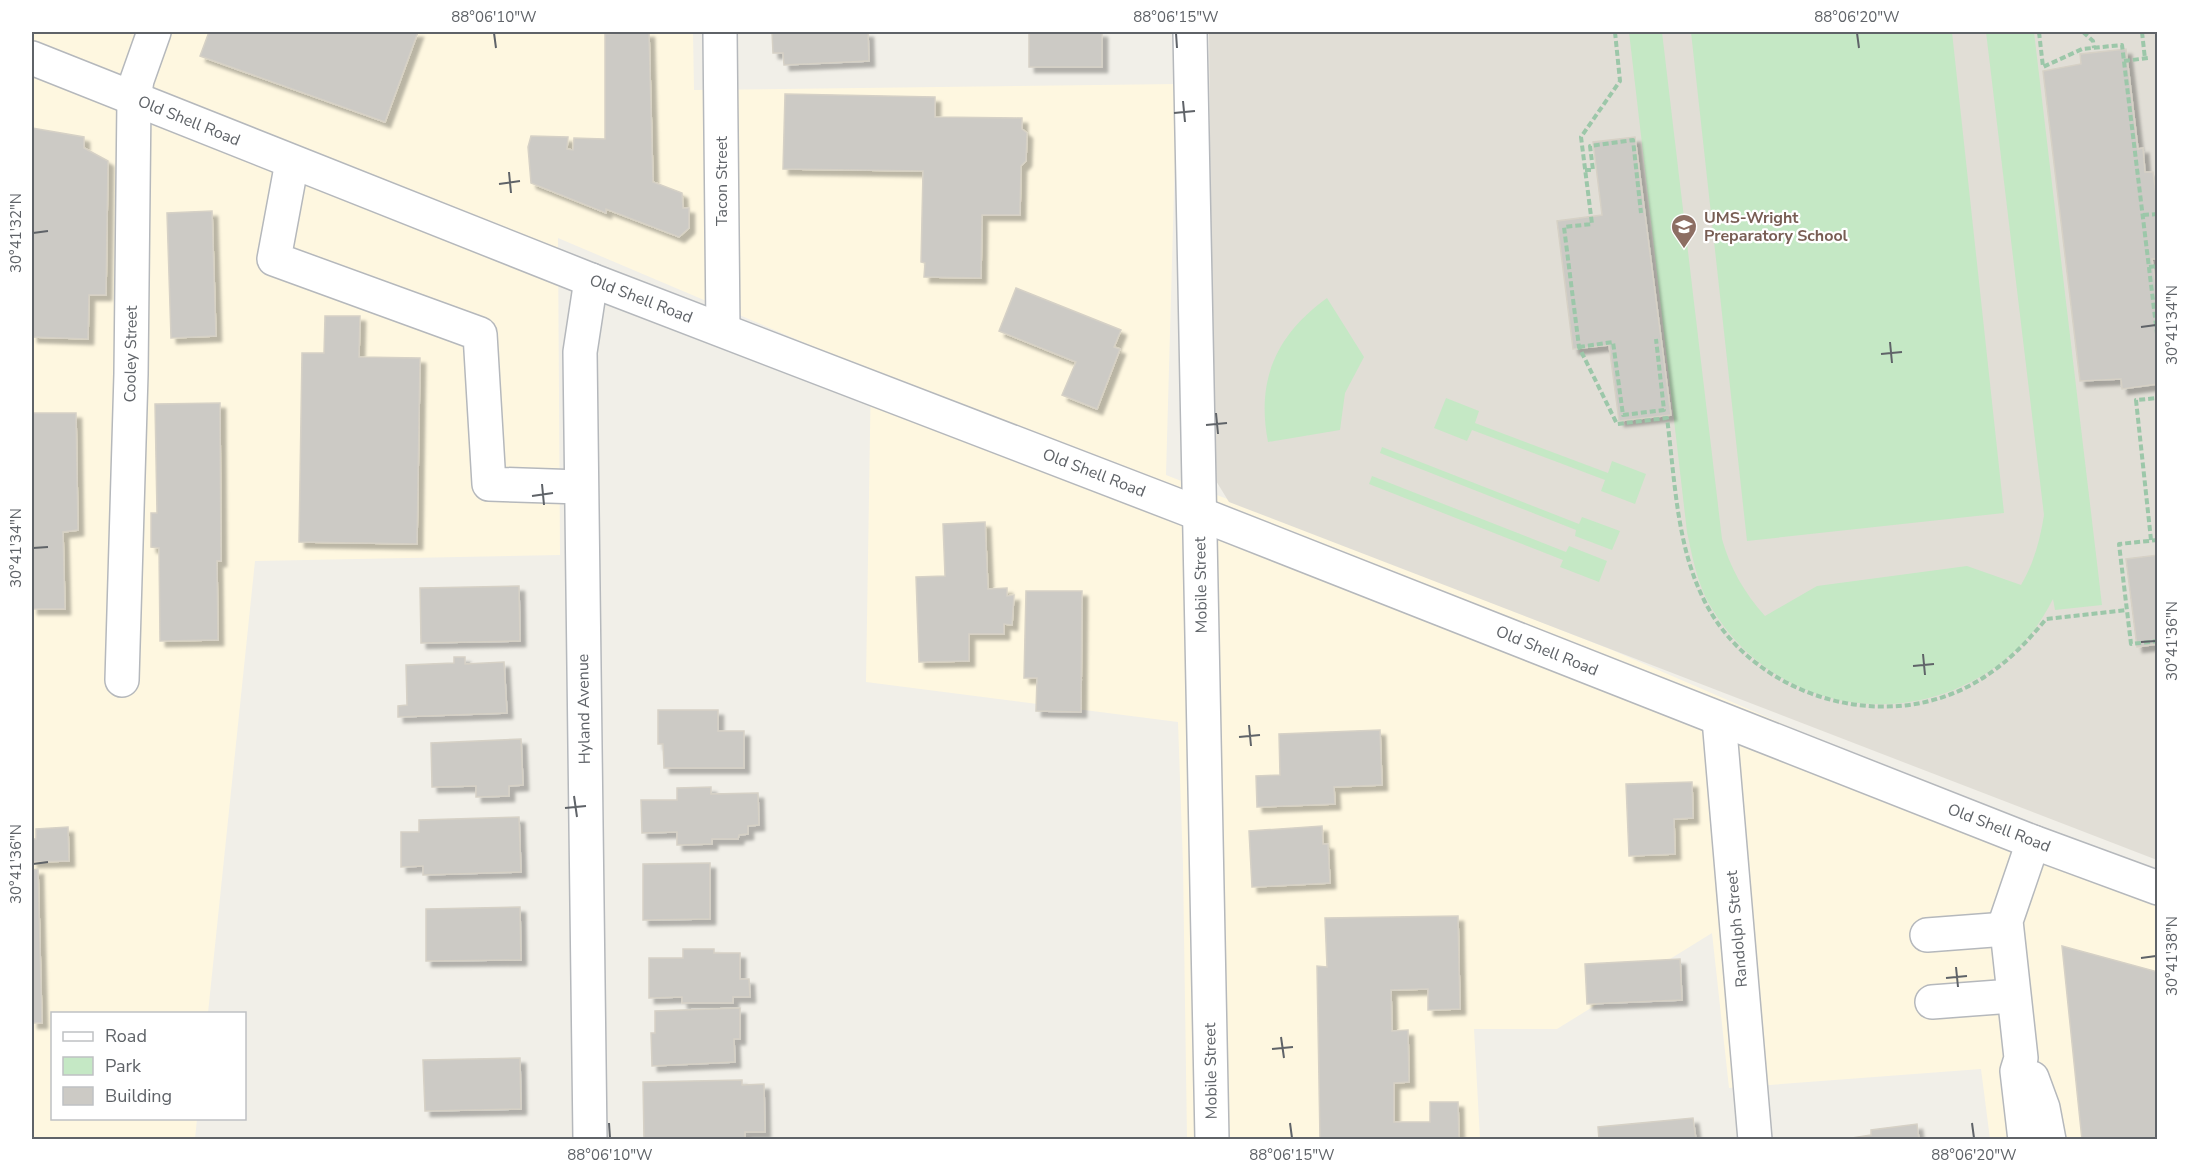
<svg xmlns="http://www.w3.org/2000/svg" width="2189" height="1171" font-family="'Nunito Sans',sans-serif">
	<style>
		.commercial { fill: #fef7e0 }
		.education { fill: #e1ded6 }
		.green { fill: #c5e8c5 }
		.building { fill: #cccac5; stroke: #d6d1c6; stroke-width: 1.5; filter: url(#shadow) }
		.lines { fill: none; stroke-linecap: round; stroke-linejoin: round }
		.minor-casing { stroke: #b5b8bc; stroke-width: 36 }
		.path { stroke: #9cc7a9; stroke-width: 4; stroke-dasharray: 6 3; stroke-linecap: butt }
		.minor { stroke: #fff; stroke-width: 33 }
		.ticks { fill: none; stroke: #5f6368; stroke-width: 2 }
		.labels { text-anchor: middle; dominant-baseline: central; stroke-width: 4.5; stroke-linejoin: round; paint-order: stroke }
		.street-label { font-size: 16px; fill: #5f6368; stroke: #fff }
		.education-label { font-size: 16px; font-weight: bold; fill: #785e54; stroke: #fff; text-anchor: start }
		.neatline { fill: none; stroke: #5f6368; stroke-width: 2 }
		.ticks-label { font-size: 15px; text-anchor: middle; fill: #5f6368 }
	</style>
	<defs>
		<filter id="shadow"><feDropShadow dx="5.5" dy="5.5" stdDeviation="1.5" flood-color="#0004"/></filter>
	</defs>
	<rect width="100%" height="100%" fill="#f1efe8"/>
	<path class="commercial" d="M32,32H693L694,90L1177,84L1166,475L1612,650L2157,886V1139H1990L1981,1069L1729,1088L1712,933L1557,1029H1474L1480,1139H1187L1183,865L1178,722L866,682L871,371L558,238L560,555L255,561L208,1013L52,1014V1118L197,1119L195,1139H32Z"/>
	<path class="education" d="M1209,32H2157V860L1229,502L1213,476Z"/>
	<g class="green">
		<path d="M1629,32H1662L1722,539C1730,568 1745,594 1765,616L1817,586L1967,566L2021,585C2034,563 2040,540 2044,515L1986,32H2034L2102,605L2055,610L2053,599C2044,616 2034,633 2019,647C1923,740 1769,717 1706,598C1696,577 1692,555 1687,532Z"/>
		<path d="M1691,32H1952L2004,513L1747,541Z"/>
		<path d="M1327,298L1364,357L1345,393L1340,430L1268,442C1256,380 1276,335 1327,298Z"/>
		<path d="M1446,398L1479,411L1475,423L1608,473L1612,461L1646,474L1635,504L1601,491L1605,480L1472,430L1467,441L1434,428Z"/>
		<path d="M1382,447L1579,524L1582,517L1620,531L1612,550L1575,536L1576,530L1380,453Z"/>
		<path d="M1372,476L1566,552L1569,546L1607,561L1599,582L1560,567L1563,560L1369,484Z"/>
	</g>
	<g class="building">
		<path d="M209,32H418L385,122L200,56Z"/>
		<path d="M649,32L653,182L682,193L683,208H689V228L679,237L606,209V213L531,183L528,147L531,136L568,137L567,149L573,150L574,138L605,139V34Z"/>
		<path d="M772,32H868L869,61L784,65L783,53H773Z"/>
		<rect x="1029" y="32" width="73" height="35"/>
		<path d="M2126,49L2138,149L2143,148L2145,172H2153L2158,209V259H2152L2158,302V384L2122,389L2121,379L2080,381L2043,71L2081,64L2080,54Z"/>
		<path d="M785,94L935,97V117L1022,118V129L1027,133L1026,161L1021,166L1020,215H982L981,278L924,277L925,263L921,262L923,171L783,169Z"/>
		<path d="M32,128L84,137V148L108,161L106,295H89L88,339L32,337Z"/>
		<path d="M1635,137L1671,415L1619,421L1609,345L1573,349L1557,221L1602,215L1593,142Z"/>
		<path d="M212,211L216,336L171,338L167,213Z"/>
		<path d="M1016,288L1121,330L1114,347L1120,349L1097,409L1062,395L1076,362L999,331Z"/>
		<path d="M325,316H360L359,357L420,358L417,544L299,542L302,353H324Z"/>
		<path d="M220,403L221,561H217L218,640L160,641L159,548L151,547V513H157L155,404Z"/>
		<path d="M32,413H76L78,530L63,532L65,609H32Z"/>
		<path d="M985,522L988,589L1007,588V596L1014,595L1012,625L1004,624V634H969V661L919,662L916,577L945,576L943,524Z"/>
		<path d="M2158,555V644L2137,647L2126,559Z"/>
		<path d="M519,586L520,641L421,643L420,588Z"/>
		<path d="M1026,591H1082L1081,712L1036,711L1037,678H1024Z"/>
		<path d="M454,657H465V664L504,662L507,713L398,717V706L407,705L406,665L454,663Z"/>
		<path d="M658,710H718V731H744V768H664L663,744H658Z"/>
		<path d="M1380,730L1382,785L1334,787L1335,804L1257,807L1256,776L1280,775L1279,734Z"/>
		<path d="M521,739L523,785L509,786V796L476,797V786L432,787L431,743Z"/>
		<path d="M1692,782L1693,818L1674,819L1675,854L1629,856L1626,784Z"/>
		<path d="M711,787V794L758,793L759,825L748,826V834L739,835L738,839H712V844L677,845V832L642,833L641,800H677V788Z"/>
		<path d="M519,817L521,872L423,875V866L401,867V832H419V820Z"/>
		<path d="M1322,826L1323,844H1328L1330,883L1252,887L1249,831Z"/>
		<path d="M68,827L69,861L32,862V839H36V829Z"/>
		<path d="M710,863V919L643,920V864Z"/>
		<path d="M38,869L42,1023H32V870Z"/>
		<path d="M520,907L521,960L426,961V909Z"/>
		<path d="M1458,916L1460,1009L1428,1010V989L1391,990L1392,1031L1408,1030L1409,1082L1394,1083V1122H1430V1102H1458L1459,1140H1320L1317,966L1327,967L1325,918Z"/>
		<path d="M2062,946L2158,972V1140H2082Z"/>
		<path d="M683,949H714V953H740V979H749L750,997H733V1003H682V997L649,998V958H683Z"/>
		<path d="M1680,959L1682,1000L1587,1004L1585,964Z"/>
		<path d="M740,1008V1039H734L735,1062L652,1066L651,1033H655V1011Z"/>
		<path d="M520,1058L521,1109L425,1111L423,1060Z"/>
		<path d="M742,1080V1085L764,1084L765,1132H745V1140H644L643,1082Z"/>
		<path d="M1693,1118L1696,1140H1599L1598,1127Z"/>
		<path d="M1917,1124L1919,1140H1839L1871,1135V1130Z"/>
	</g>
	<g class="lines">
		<defs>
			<g id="minor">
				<path d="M720,32L723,330"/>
				<path d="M1190,32L1212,1140"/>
				<path d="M32,58L591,280L1200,514L2033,842L2158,888"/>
				<path d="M292,162L274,259L480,334L489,484L581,487"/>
				<path d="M122,680L131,374L134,99L137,80L154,32"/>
				<path d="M1719,719L1755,1140"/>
				<path d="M1927,935L2006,929"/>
				<path d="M1932,1002L2012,996"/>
				<path d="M2032,1078L2043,1108L2049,1140"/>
				<path d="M590,1140L580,352L591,280"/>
				<path d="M2025,1140L2017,1071L2021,1058L2006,921L2033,842"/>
			</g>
		</defs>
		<use href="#minor" class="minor-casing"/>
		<g class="path">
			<path d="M1615,32L1620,81L1581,137L1592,224L1564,227L1579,347L1617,424L1667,418C1675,479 1676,544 1704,600C1750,693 1875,734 1967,687C2000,670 2023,647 2046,619L2127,610"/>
			<path d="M2039,32L2043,67L2082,49L2122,45L2158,342"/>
			<path d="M2083,32L2093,41L2094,48"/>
			<path d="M2142,32L2145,59"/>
			<path d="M2124,61L2148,58"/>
			<path d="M1585,170H1593L1590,146L1633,140L1641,213"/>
			<path d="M2143,215L2158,214"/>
			<path d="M2149,267L2158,266"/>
			<path d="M1579,347L1613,342L1623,415L1664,410L1656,339"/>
			<path d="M2151,540L2136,400L2158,398"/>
			<path d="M2158,540L2119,544L2131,644L2158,641"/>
		</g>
		<use href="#minor" class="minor"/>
	</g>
	<path class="ticks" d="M494,33L496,48M1176,33L1177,48M1857,33L1859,48M1183,101L1185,122M1174,113L1195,111M509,172L511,193M499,184L520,181M33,233L48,231M2141,327L2156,325M1890,342L1892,363M1881,354L1902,352M1216,413L1218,434M1206,425L1227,423M542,484L544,505M532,496L553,493M33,548L48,547M2141,642L2156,641M1923,654L1925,675M1913,666L1934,664M1249,725L1251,746M1239,737L1260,735M574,796L577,817M565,808L586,806M33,864L48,862M2141,958L2156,956M1956,967L1958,987M1946,978L1967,976M1281,1037L1284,1058M1272,1049L1293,1047M609,1123L610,1138M1290,1123L1292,1138M1972,1123L1974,1138"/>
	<defs>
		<symbol id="school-pin" viewBox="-11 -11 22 30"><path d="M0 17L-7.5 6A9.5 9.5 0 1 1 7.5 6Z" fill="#8d6e63" stroke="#fff"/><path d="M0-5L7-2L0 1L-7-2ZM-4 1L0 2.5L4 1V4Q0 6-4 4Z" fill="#fff"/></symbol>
	</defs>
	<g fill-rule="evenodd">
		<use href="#school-pin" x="1669" y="212" width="30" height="40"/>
	</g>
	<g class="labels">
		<g class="street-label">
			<text transform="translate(189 121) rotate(22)">Old Shell Road</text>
			<text transform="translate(722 181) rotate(-90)">Tacon Street</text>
			<text transform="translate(641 299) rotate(21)">Old Shell Road</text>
			<text transform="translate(131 354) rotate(-89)">Cooley Street</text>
			<text transform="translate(1094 473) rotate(21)">Old Shell Road</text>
			<text transform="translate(1201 585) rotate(-91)">Mobile Street</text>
			<text transform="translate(1547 651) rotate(22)">Old Shell Road</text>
			<text transform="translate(584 709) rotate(-91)">Hyland Avenue</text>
			<text transform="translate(1999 828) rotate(21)">Old Shell Road</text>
			<text transform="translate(1737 929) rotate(-95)">Randolph Street</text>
			<text transform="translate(1211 1071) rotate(-91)">Mobile Street</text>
		</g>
		<g class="education-label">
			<text x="1704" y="218">UMS-Wright<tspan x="1704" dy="18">Preparatory School</tspan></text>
		</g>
	</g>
	<rect width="2189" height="1171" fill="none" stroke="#ffffff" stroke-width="66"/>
	<rect x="51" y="1012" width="195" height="108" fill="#ffffff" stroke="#bfc1c3" stroke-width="1.5"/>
	<rect x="63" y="1032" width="30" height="9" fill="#ffffff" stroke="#bfc1c3" stroke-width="1.5"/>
	<text x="105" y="1042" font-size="18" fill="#5f6368">Road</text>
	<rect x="63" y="1057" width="30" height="18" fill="#c5e8c5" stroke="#bfc1c3" stroke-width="1.5"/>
	<text x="105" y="1072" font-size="18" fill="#5f6368">Park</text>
	<rect x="63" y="1087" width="30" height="18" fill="#cccac5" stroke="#bfc1c3" stroke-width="1.5"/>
	<text x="105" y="1102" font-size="18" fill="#5f6368">Building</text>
	<rect x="33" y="33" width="2123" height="1105" class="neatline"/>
	<g class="ticks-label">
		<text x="494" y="22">88°06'10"W</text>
		<text x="1176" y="22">88°06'15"W</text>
		<text x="1857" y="22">88°06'20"W</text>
		<text transform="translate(16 233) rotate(-90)" y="5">30°41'32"N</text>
		<text transform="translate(2172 325) rotate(-90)" y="5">30°41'34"N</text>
		<text transform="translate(16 548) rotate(-90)" y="5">30°41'34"N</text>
		<text transform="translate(2172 641) rotate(-90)" y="5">30°41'36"N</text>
		<text transform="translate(16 864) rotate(-90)" y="5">30°41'36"N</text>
		<text transform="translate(2172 956) rotate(-90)" y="5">30°41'38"N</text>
		<text x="610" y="1160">88°06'10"W</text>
		<text x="1292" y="1160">88°06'15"W</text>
		<text x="1974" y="1160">88°06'20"W</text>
	</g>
</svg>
